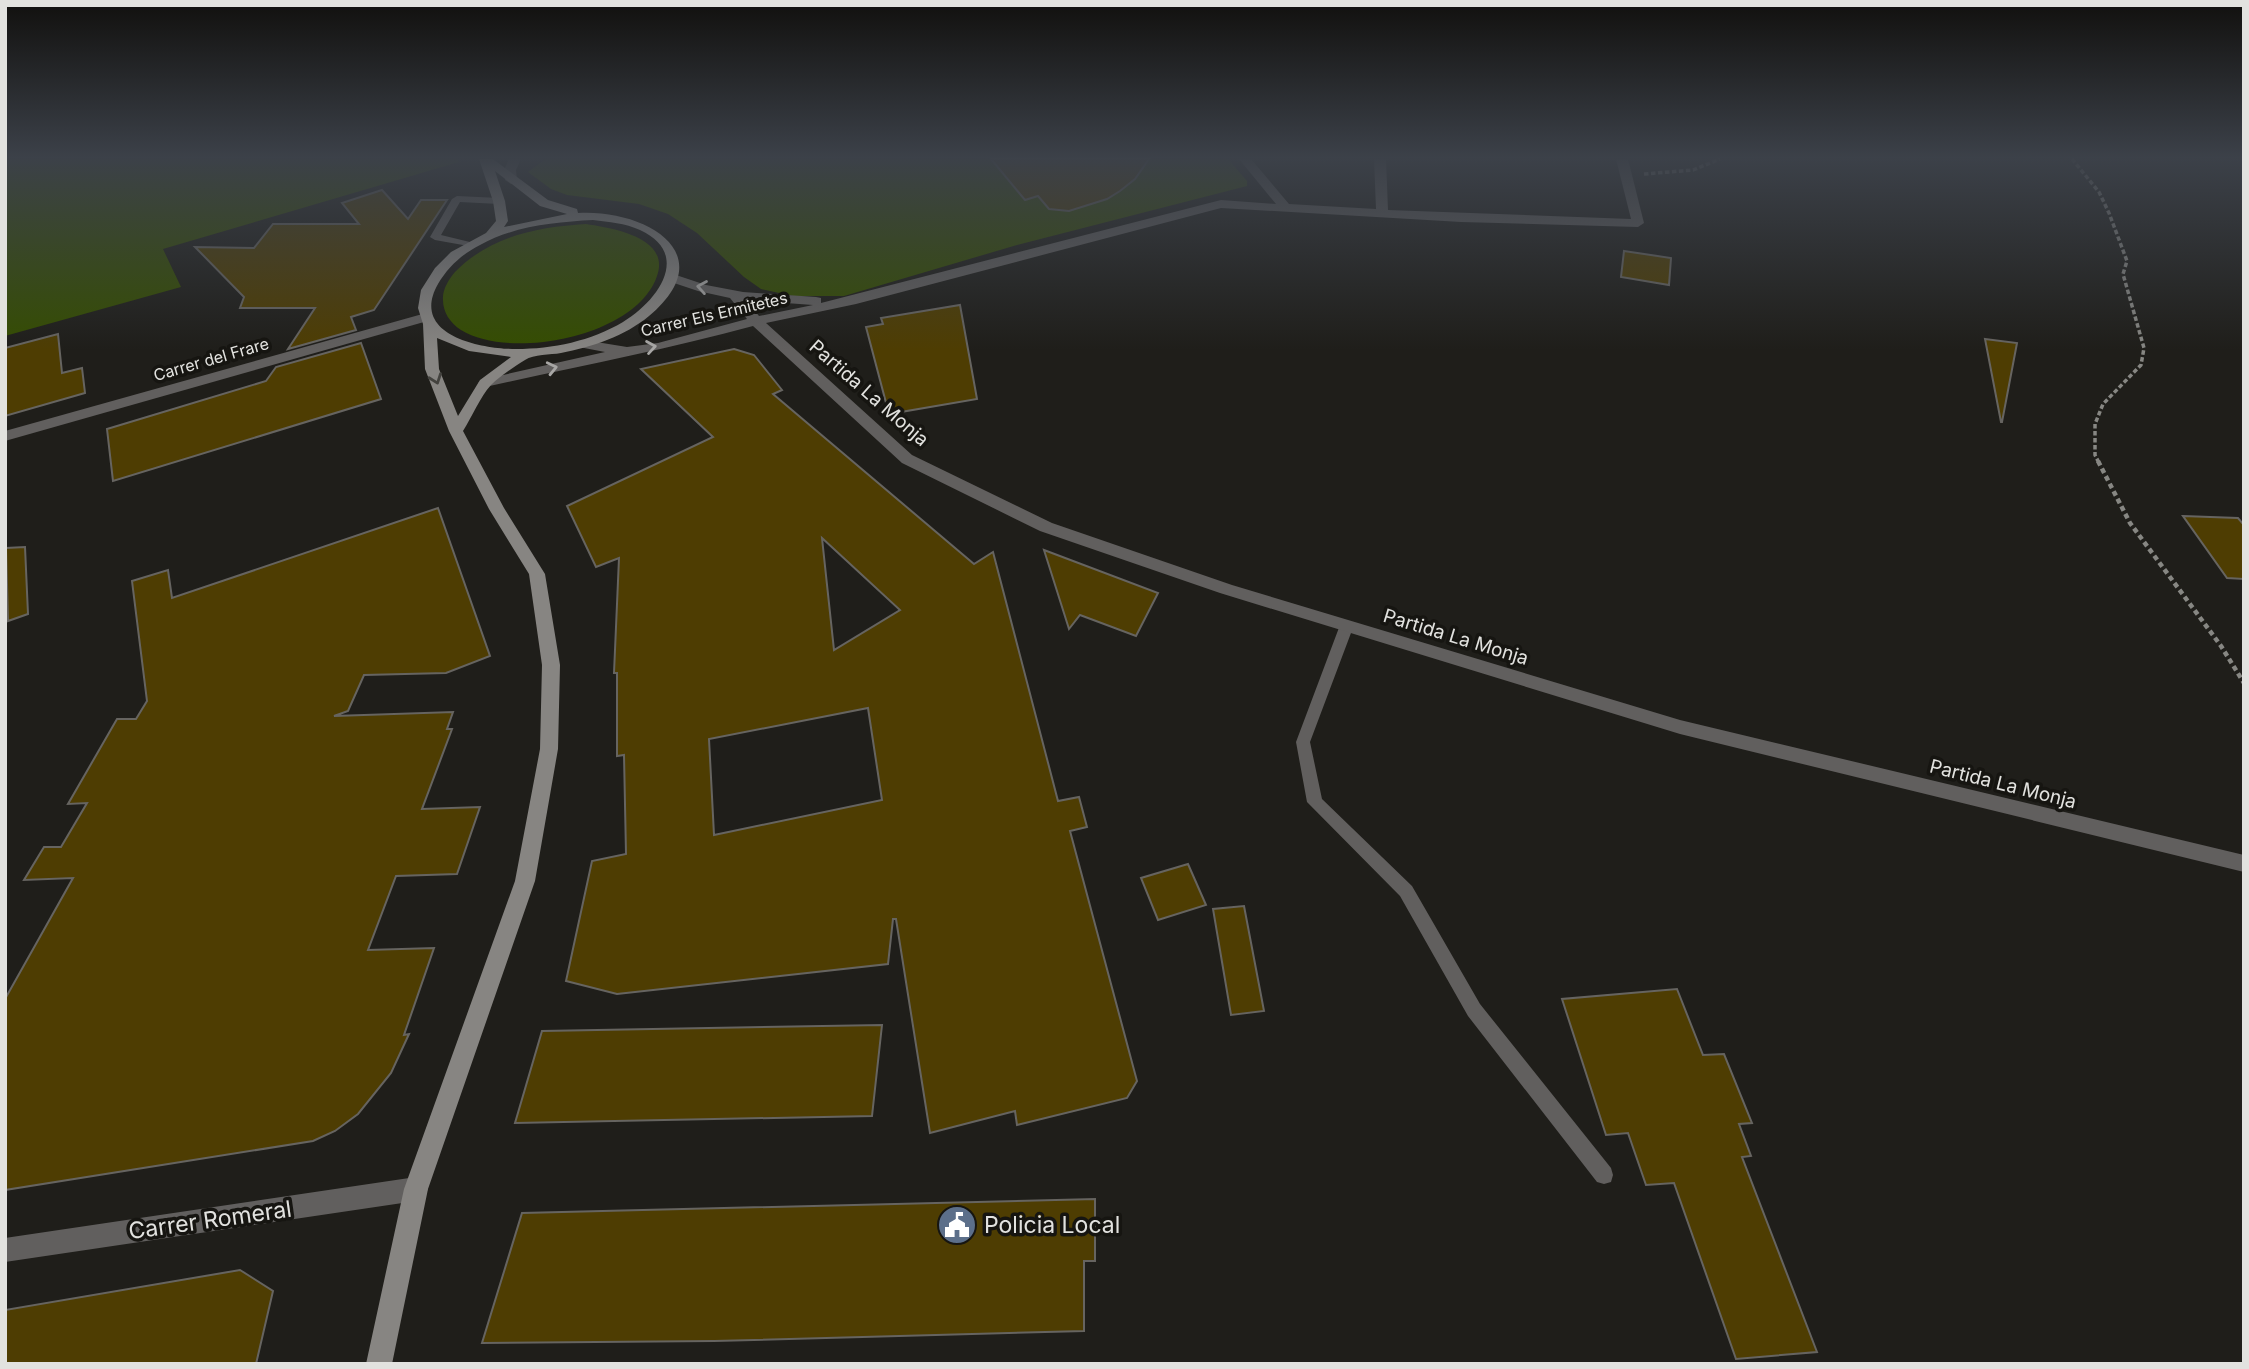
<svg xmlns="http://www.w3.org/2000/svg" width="2249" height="1369" font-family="Inter,sans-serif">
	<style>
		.green { fill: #354d01 }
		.building { fill: #4e3d02; stroke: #666460; stroke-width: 2; fill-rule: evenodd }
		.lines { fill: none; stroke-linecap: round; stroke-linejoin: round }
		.path-far1 { stroke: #878783; stroke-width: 3.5; stroke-dasharray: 4.5 2.5; stroke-linecap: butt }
		.path { stroke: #878783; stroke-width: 4.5; stroke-dasharray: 5 3.5; stroke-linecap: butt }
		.lane { fill: #615f5e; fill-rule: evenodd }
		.street { fill: #615f5e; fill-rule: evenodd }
		.secondary { fill: #878582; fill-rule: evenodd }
		.oneway { stroke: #a8a7a5 }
		.oneway2 { stroke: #43423e }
		.labels { text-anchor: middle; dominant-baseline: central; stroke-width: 7; stroke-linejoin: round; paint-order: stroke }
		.far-street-label { font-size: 16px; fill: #e2e2df; stroke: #161511 }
		.street-label { font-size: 19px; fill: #e2e2df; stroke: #161511 }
		.near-street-label { font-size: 23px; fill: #e2e2df; stroke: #161511 }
		.near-poi-label { font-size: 23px; fill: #e2e2df; stroke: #161511; text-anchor: start }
	</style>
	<rect width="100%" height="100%" fill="#1f1e1a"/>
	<g class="green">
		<path d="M5,159H458L459,162L163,249L181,287L5,336Z"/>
		<path d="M545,159H1228L1247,181V186L1017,245L844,296H793L761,289L744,277L697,233L668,214L639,204L567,195L551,189L528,172Z"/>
		<path d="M586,224C611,228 671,237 657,276C637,336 512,361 461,330C450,323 443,312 443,300C442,290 449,279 455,272C490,236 538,227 586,224Z"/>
	</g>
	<g class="building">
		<path d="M991,159H1149L1135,179L1120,191L1107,199L1069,211L1049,209L1038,196L1025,200Z"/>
		<path d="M382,190L408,219L421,200H447L374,310L351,317L356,330L288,349L315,308H240L244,297L195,247L254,248L273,224H359L342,203Z"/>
		<path d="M1624,251L1671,258L1669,285L1621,277Z"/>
		<path d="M960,305L977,399L889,414L866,327L883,324L881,318Z"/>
		<path d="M58,334L62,373L82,368L85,393L5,416V348Z"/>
		<path d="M1985,339L2017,343L2002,422H2001Z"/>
		<path d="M361,343L381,399L113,481L107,429L266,381L276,367Z"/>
		<path d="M734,349L754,355L782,390L773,394L974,564L993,552L1058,801L1079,797L1087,827L1070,831L1137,1081L1127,1098L1017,1125L1015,1111L930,1133L896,919H893L888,964L617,994L566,981L592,861L626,854L624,755L617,756V673H614L619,558L596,567L567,506L713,437L641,369ZM822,538L900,610L834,650ZM868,708L882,800L714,835L709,739Z"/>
		<path d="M438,508L490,656L446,673L364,675L348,711L334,716L453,712L447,729H452L422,809L480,807L457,874L396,876L368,950L434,948L404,1035L409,1034L391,1073L358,1114L335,1131L313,1141L5,1190V999L73,878L24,880L44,847H61L87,803L68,804L117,719H136L147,701L132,581L168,570L172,598Z"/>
		<path d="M2183,516L2238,518L2244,525V579L2227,578Z"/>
		<path d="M25,547L28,614L8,621L6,548Z"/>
		<path d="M1044,550L1158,593L1136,636L1080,615L1069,629Z"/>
		<path d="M1188,864L1206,905L1158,920L1141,878Z"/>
		<path d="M1244,906L1264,1011L1231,1015L1213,909Z"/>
		<path d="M1677,989L1703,1055L1724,1054L1752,1123L1739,1124L1751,1156L1742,1157L1817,1352L1736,1359L1674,1183L1646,1185L1628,1133L1606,1135L1562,999Z"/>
		<path d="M882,1025L872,1116L515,1123L542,1031Z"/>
		<path d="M1095,1199V1261H1084V1331L714,1341L482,1343L522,1213Z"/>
		<path d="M240,1270L273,1291L256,1364H5V1310Z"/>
	</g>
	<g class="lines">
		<g class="path-far1">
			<path d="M2072,159L2099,192L2109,213L2127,261L2123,274L2144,348L2141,365L2103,404L2095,424V455L2099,463"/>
			<path d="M1644,174L1693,170L1720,159"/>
		</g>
		<path class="path" d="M2098,461L2130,523L2221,646L2244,683"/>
		<g class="lane">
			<path d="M457,196L499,198L504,201L499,204L460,202L441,235L474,243V247L435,240L430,237L452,199Z"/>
			<path d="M1347,620L1354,625L1310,742L1322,799L1412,886L1480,1004L1611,1168L1613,1175L1611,1182L1604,1184L1597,1182L1468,1016L1400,896L1307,802L1296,742L1340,625Z"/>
		</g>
		<g class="street">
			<path d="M509,159H521L516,170L517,180L511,184L505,180L504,170Z"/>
			<path d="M1239,159H1251L1289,204L1376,209L1374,159H1386L1388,210L1631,219L1616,159H1628L1644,223L1638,227L1461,222L1221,208L856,304L766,323L912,455L1052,523L1232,585L1680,720L2244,855V872L1680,734L1220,593L1040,531L902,463L753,326C664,350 575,367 485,387L478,383L485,379L605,352L579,347V341L584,340L627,347L658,343L747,319L730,298L698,291L668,281V275L673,274L706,285L743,292L816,297L821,298V303L1221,200L1276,204ZM746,300L813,305L759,316Z"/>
			<path d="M426,313L431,314V320L5,441V431Z"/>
			<path d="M416,1177L424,1181L428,1189L424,1197L416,1201L5,1262V1238Z"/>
		</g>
		<path class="secondary" d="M479,159H493L548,200L577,209L578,213C644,209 724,253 649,316C625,336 592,347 561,353C550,355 534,354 525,360C514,367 500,376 491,385C480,397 472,417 463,431L504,508L545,574L560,665L558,749L535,881L428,1189L392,1364H366L404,1189L515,881L540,749L542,665L529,574L489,509L449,431L425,369L423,324L418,308L421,290L435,268L451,252L486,233L496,221L493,201ZM495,171L540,206L567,214L504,227L508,221L505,201ZM593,220C609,222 625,223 640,230C692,254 658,301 623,322C591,341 553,349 516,349C481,349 409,335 438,284C448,267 462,254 480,245C514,226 555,222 593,220ZM437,338L469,351L511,357L480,380L458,416L439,369Z"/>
	</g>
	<defs><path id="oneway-chevron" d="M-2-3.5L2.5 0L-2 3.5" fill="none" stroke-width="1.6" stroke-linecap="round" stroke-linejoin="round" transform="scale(1.75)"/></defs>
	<g class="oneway">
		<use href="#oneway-chevron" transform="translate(702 287) rotate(-170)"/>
		<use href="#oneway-chevron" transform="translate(651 347) rotate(-9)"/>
		<use href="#oneway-chevron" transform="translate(552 368) rotate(-13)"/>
	</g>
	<use class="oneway2" href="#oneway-chevron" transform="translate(436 379) rotate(70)"/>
	<linearGradient id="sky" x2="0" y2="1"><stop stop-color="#11100e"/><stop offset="0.45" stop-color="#3c4149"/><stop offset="1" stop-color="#3c4149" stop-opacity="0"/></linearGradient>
	<rect width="2249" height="350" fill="url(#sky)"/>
	<defs>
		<symbol id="civic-disc" viewBox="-11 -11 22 22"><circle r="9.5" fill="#5c6f8a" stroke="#161511"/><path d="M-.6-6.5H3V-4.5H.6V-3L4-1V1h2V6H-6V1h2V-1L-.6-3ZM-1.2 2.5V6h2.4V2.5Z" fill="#fff"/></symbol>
	</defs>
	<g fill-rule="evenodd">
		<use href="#civic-disc" x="935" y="1203" width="44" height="44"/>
	</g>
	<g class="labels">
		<g class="far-street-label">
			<text transform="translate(714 314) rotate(-13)">Carrer Els Ermitetes</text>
			<text transform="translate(211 359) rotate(-16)">Carrer del Frare</text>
		</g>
		<g class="street-label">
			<text transform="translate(869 393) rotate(41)">Partida La Monja</text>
			<text transform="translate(1456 637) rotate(17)">Partida La Monja</text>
			<text transform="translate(2003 784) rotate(14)">Partida La Monja</text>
		</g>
		<g class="near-street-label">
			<text transform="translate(210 1220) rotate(-8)">Carrer Romeral</text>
		</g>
		<g class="near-poi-label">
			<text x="984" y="1225">Policia Local</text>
		</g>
	</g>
	<rect width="2249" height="1369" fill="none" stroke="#e2e2df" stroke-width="14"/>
</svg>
